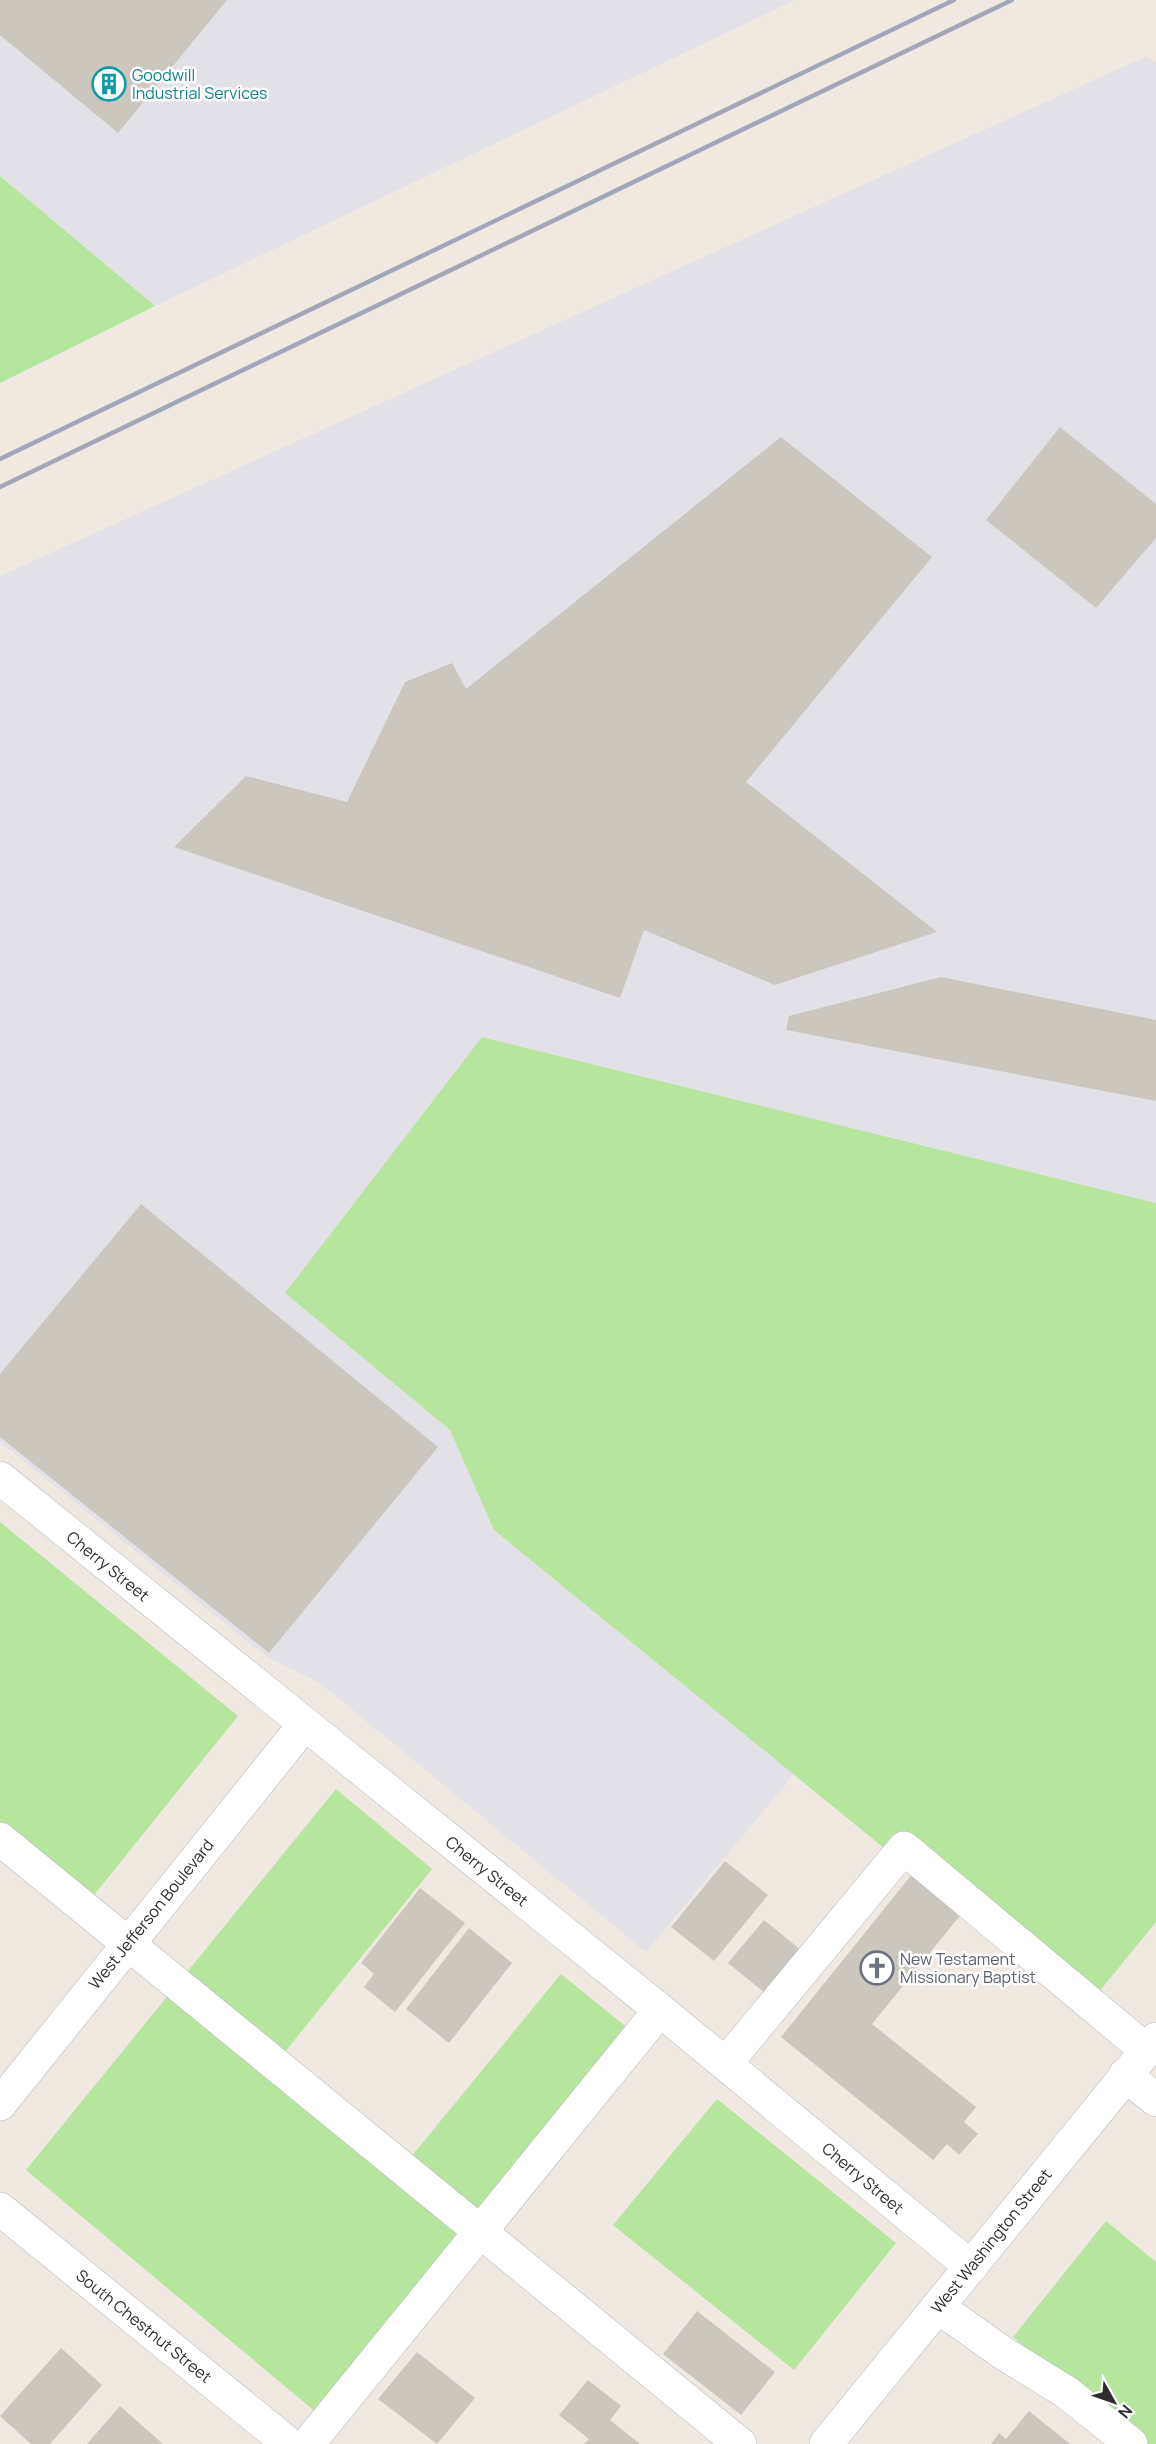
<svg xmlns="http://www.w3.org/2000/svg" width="1156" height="2444" font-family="Manrope,sans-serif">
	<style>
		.industrial { fill: #e3e1e8 }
		.green { fill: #b6e59e }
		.building { fill: #cbc7bf }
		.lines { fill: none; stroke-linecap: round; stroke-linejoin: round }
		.minor-casing { stroke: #b4b7c1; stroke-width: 34 }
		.minor { stroke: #fff; stroke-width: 33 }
		.rail { stroke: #a3a6b8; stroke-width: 4.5 }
		.labels { text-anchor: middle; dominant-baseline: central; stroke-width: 5; stroke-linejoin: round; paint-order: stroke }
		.culture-label { font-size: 16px; fill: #0d838f; stroke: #fff; text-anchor: start }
		.street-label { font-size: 16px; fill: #2e2e2e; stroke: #fff }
		.worship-label { font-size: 16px; fill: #5b616d; stroke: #fff; text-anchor: start }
	</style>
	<rect width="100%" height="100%" fill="#efe9e1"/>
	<g class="industrial">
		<path d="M0,0H795L155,306L0,176Z"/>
		<path d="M1147,56L1156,63V1203L482,1037L285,1293L450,1430L494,1530L795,1773L646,1952L320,1683L267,1657L0,1442V576Z"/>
	</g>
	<g class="green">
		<path d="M0,176L155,306L0,383Z"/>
		<path d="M482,1037L1156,1203V1922L1098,1993L890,1853L494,1530L450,1430L285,1293Z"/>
		<path d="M0,1522L238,1716L90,1900L0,1853Z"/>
		<path d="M336,1789L432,1869L284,2053L411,2157L561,1974L630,2030L317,2413L26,2170Z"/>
		<path d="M717,2099L896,2243L794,2370L613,2225Z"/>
		<path d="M1106,2221L1156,2262V2444H1147L1013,2337Z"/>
	</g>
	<g class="building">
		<path d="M0,0H227L118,133L0,35Z"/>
		<path d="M1060,427L1156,504V538L1096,608L986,520Z"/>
		<path d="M781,437L932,557L746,782L937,932L775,985L644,930L620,998L174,847L246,776L347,802L405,682L452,663L466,689Z"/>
		<path d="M941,977L1156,1020V1101L786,1030L789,1016Z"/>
		<path d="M141,1204L438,1447L269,1653L0,1437V1374Z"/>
		<path d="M725,1861L768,1895L714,1961L671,1927Z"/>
		<path d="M913,1873L963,1912L872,2024L976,2107L964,2122L978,2134L959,2155L947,2144L933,2160L781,2037Z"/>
		<path d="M420,1888L465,1923L395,2012L364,1987L374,1974L361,1963Z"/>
		<path d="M764,1920L806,1954L771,1998L728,1963Z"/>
		<path d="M469,1928L512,1963L449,2043L406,2009Z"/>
		<path d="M697,2311L775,2372L741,2415L663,2354Z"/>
		<path d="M61,2348L102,2385L50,2444H31L0,2416Z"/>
		<path d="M417,2352L475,2398L437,2444L378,2399Z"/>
		<path d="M588,2380L621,2406L610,2420L640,2444H584L589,2439L559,2415Z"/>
		<path d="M120,2406L163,2444H87Z"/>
		<path d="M1029,2411L1070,2444H991L999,2433L1006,2439Z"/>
	</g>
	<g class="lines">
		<defs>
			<g id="minor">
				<path d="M0,1478L660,2010L971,2267"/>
				<path d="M0,1839L740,2444"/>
				<path d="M726,2063L904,1848L1146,2050"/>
				<path d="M1125,2075L1156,2100"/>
				<path d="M0,2104L304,1725"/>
				<path d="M0,2209L289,2444"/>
				<path d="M938,2307L1003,2353L1066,2392L1131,2444"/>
				<path d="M308,2444L660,2010"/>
				<path d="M826,2444L1156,2039"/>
			</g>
		</defs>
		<use href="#minor" class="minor-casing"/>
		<use href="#minor" class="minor"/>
		<g class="rail">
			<path d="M0,459L954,0"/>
			<path d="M0,487L1012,0"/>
		</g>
	</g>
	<defs>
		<symbol id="building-ring" viewBox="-11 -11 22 22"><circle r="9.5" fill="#fff" stroke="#0f9aa8" stroke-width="1.5"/><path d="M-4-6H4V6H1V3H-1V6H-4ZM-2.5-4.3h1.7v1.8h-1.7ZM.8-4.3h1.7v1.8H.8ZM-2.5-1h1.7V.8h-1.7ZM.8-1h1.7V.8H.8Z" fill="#0f9aa8"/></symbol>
		<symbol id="church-ring" viewBox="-11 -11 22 22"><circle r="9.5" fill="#fff" stroke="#6b7280" stroke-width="1.5"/><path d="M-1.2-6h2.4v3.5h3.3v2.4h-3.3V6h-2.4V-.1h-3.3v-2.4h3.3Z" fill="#6b7280"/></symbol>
	</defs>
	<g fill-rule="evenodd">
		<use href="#building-ring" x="90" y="65" width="38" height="38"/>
		<use href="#church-ring" x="858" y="1949" width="38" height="38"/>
	</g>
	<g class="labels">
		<g class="culture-label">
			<text x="132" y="75">Goodwill<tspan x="132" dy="18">Industrial Services</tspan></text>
		</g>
		<g class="street-label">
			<text transform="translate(108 1566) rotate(39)">Cherry Street</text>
			<text transform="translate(487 1871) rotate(39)">Cherry Street</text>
			<text transform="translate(151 1914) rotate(-51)">West Jefferson Boulevard</text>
			<text transform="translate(863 2178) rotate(40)">Cherry Street</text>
			<text transform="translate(991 2241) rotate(-51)">West Washington Street</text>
			<text transform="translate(144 2326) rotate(39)">South Chestnut Street</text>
		</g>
		<g class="worship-label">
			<text x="900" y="1959">New Testament<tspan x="900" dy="18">Missionary Baptist</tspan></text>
		</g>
	</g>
	<g transform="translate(1114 2402) rotate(130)" stroke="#ffffff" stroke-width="4.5" paint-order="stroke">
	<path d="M0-4.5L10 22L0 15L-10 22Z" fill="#2e2e2e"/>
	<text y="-9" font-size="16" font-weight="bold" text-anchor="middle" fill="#2e2e2e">N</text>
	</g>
</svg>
